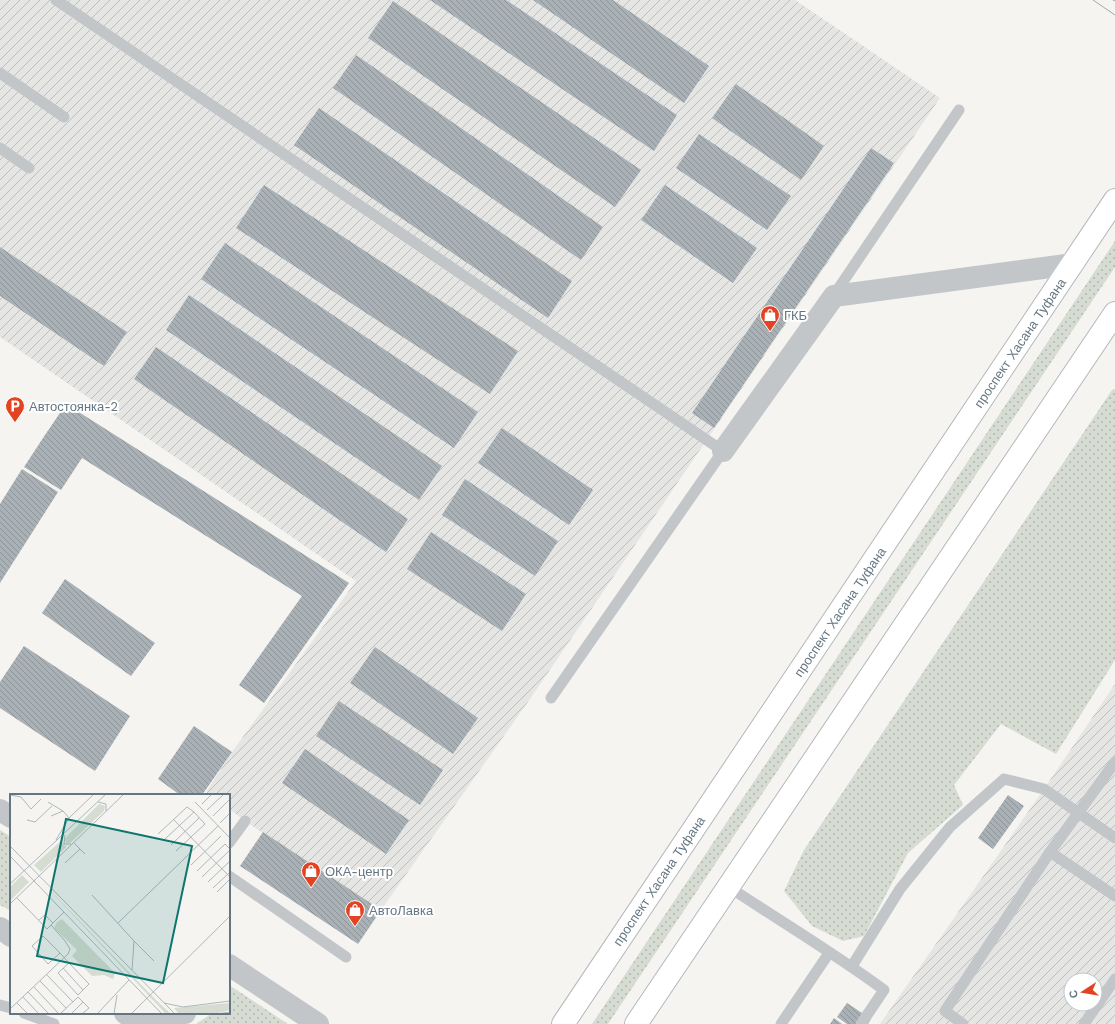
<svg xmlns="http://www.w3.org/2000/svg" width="1115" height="1024" font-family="'Work Sans',sans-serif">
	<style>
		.industrial { fill: url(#industrial-furrows); fill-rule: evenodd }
		.grass { fill: url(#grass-dots) }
		.building { fill: url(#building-back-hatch) }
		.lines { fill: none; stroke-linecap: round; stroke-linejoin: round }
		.primary-casing { stroke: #b3b8bb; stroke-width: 24 }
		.service { stroke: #c2c6c9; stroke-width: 11 }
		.minor { stroke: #c2c6c9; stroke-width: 22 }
		.tertiary { stroke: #c2c6c9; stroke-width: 22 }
		.primary { stroke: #fff; stroke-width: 22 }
		.tram { stroke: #a1a8ac; stroke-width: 1 }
		.labels { text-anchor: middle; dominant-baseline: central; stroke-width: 4; stroke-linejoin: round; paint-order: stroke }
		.poi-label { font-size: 13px; fill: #647682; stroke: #fff; text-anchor: start }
		.street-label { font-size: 13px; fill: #647682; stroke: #fff }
		.inset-road { fill: none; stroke: #aeb7bb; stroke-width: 1 }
		.view { fill: #0f766e; fill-opacity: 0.15; stroke: #0f766e; stroke-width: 2 }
		.inset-edge { fill: none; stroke: #647682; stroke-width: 2 }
	</style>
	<defs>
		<pattern id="industrial-furrows" width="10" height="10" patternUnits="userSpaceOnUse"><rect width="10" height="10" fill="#e5e6e4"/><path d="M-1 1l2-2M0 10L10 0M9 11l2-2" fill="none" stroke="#bdbfbe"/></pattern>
		<pattern id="grass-dots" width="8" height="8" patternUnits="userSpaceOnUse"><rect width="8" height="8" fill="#d6dcd2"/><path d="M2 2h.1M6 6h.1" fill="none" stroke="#b1b7b0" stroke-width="1.8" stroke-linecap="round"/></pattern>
		<pattern id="building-back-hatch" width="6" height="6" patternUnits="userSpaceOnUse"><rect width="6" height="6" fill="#a9b1b6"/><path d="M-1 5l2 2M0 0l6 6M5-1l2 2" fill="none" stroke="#8d9599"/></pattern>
	</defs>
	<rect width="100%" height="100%" fill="#f5f4f1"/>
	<g class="industrial">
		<path d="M0,0H795L940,98L530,699L381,910L245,821L229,809V795H210L206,792L232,752L356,581L0,337Z"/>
		<path d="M1115,684V1024H880L1044,789ZM1071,980H1095V1004H1071Z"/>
	</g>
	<g class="grass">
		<path d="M1115,241V267L608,1024H592Z"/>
		<path d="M1115,389V660L1056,754L1001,724L954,785L963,805L908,853L864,936L843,941L812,926L784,891L804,850L1112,390Z"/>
		<path d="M0,830L11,837V911L0,905Z"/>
		<path d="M229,985L288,1024H196L208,1016L211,1013H229Z"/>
	</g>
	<g class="building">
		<path d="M430,0H506L677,115L654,151Z"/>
		<path d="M533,0H613L709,66L684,103Z"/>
		<path d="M393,1L641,170L615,207L368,38Z"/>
		<path d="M356,55L603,227L581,260L333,88Z"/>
		<path d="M736,84L824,146L801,180L712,118Z"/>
		<path d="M319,108L572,281L548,318L294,145Z"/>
		<path d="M699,134L791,196L767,230L676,168Z"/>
		<path d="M871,148L894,163L714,428L692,413Z"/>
		<path d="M264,185L518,351L490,394L236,228Z"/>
		<path d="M665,185L757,248L733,283L641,220Z"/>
		<path d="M225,243L478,412L454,448L201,279Z"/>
		<path d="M0,247L127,332L104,366L0,296Z"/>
		<path d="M189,295L442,466L419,500L166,330Z"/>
		<path d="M156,347L408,519L386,552L134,379Z"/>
		<path d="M66,404L349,583L264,703L239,685L302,596L82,458L61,490L24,467L45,435Z"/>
		<path d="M502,428L593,490L569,525L478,463Z"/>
		<path d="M22,469L58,492L0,583V504Z"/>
		<path d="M465,479L558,541L535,576L442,515Z"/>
		<path d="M431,532L526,594L502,631L407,569Z"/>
		<path d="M65,579L155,643L131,676L42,613Z"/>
		<path d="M24,646L130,716L95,771L0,708V682Z"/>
		<path d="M375,647L478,718L453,754L350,683Z"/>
		<path d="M339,701L443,770L420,805L316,736Z"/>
		<path d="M194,726L232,752L202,795H180L158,779Z"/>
		<path d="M305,749L409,820L386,854L282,783Z"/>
		<path d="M1008,795L1024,806L993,849L978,838Z"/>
		<path d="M263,832L381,910L358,944L240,866Z"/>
		<path d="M847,1003L871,1019L868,1024H847L837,1017Z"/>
		<path d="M834,1018L842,1024H830Z"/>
	</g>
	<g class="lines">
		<defs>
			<g id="primary">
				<path d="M563,1024L1115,200"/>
				<path d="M636,1024L1115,313"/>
			</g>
		</defs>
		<use href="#primary" class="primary-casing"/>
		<g class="service">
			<path d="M56,0L723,451L551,698"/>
			<path d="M0,73L64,117"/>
			<path d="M0,148L29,168"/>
			<path d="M834,295L959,110"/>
			<path d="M229,843L245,821"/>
			<path d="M1050,852L1115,896"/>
			<path d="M229,876L346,957"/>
			<path d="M729,887C780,921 834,953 884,990L861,1024"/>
			<path d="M852,966L900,889L950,827L1004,779L1044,789L1115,838"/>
			<path d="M0,1005L11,1008"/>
			<path d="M24,1013L54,1024"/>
			<path d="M781,1024L829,953"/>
			<path d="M963,1024L945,1011L1050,852L1115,762"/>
			<path d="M1084,1024L1115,979"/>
		</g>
		<path class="minor" d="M723,451L834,296L1073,264"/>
		<g class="tertiary">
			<path d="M0,810L11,817"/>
			<path d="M0,928L11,936"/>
			<path d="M229,965L318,1024"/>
			<path d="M125,1013L139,1024"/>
			<path d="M148,1013L164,1017L185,1013"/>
		</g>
		<use href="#primary" class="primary"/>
		<g class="tram">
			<path d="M1093,0L1115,15"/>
			<path d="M1113,0L1115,1"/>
		</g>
	</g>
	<defs>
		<symbol id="shop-pin" viewBox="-11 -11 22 30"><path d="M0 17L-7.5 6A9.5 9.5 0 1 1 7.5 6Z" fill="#e24323" stroke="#fff"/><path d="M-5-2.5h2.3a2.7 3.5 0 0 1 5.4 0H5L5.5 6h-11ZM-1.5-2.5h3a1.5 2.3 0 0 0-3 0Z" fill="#fff"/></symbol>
		<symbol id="parking-pin" viewBox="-11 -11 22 30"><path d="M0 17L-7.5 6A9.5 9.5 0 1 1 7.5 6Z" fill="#e24323" stroke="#fff"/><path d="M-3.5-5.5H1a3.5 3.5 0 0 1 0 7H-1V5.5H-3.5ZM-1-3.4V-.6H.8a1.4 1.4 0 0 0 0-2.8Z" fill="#fff"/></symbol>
	</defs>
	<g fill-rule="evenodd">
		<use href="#shop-pin" x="759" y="304" width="22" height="30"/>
		<use href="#parking-pin" x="4" y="395" width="22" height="30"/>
		<use href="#shop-pin" x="300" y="860" width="22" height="30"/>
		<use href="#shop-pin" x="344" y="899" width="22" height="30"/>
	</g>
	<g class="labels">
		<g class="poi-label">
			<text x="784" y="315">ГКБ</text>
			<text x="29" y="406">Автостоянка-2</text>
			<text x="325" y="871">ОКА-центр</text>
			<text x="369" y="910">АвтоЛавка</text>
		</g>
		<g class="street-label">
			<text transform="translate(1020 343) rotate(-56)">проспект Хасана Туфана</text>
			<text transform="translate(840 612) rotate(-56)">проспект Хасана Туфана</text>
			<text transform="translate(659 881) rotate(-56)">проспект Хасана Туфана</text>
		</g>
	</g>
	<g transform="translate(10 794)">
		<rect width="220" height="220" fill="#f5f4f1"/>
		<path d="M89,10L95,12L94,17L60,49H56L55,45L58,41ZM51,47L56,53L31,78L24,71ZM12,81L19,88L0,107V93ZM29,85L146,206L161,220H156ZM52,125L105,179L103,185L94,181L82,182L62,162L67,156L44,134L47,128ZM220,209V216L204,220H169L164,214Z" fill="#d6dcd2"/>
		<path class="inset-road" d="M0,1L11,3L21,15L31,5M38,8L53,17M88,8L96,10V17M185,8L220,44M192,10L202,0M197,16L214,0M41,22L53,17L59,24M203,22L220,5M163,25L220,83M17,26L25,28L42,12M210,29L220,19M148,40L177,13L184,18L195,30L166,57M55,41L54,50H61M155,45L184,18M46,46L59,24L84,0M64,49L75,60M161,51L189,24M0,52L165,220M0,62L152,220M55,69L70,55M181,71L211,42M187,77L215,50L220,55M192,83L220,56M198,88L220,67M0,90L96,0M203,94L220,78M207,98L220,85M82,101L124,147L122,176M7,104L37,135L54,118M0,110L114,0M29,126L35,121L43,129M108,129L208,32M124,147L144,167M50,159L38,170L22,152L33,142L50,159L59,169L79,190L68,201L48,179L59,169M53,174L73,196M36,180L63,208M30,187L56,214M24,193L49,220M18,198L39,220M13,203L29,220M7,209L18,220M154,209L173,213L220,207M0,215L58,160L60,155L55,147L41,131M88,219L119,186M50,220L68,203L79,214L72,220M61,220L73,208M104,220L107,201M121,220L220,122M207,220L220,218"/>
		<path class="view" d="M56,25L182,52L153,189L27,162Z"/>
		<rect width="220" height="220" class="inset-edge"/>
	</g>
	<g transform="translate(1083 992) rotate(258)"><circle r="19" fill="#ffffff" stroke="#c1c8cd"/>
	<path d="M0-3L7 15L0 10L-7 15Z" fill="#e24323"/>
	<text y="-6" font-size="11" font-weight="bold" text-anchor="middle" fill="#647682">С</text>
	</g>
</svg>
